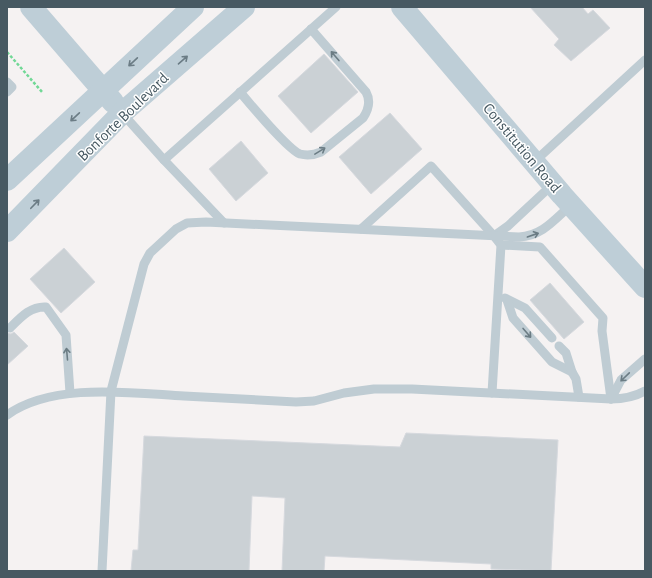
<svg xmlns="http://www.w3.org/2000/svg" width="652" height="578" font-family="'Alegreya Sans',sans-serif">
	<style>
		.building { fill: #cbd1d5; stroke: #d6d9de }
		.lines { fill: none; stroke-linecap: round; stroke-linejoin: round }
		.path { stroke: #71d896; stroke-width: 2.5; stroke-dasharray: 3 2; stroke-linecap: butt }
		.lane { stroke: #bfccd3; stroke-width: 9 }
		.secondary { stroke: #beced7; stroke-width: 22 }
		.oneway { stroke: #6b7c84 }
		.oneway2 { stroke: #6b7c85 }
		.labels { text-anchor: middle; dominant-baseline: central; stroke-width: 3; stroke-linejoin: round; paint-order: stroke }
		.street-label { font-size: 16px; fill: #475962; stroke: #fff }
	</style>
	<rect width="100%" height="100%" fill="#f5f2f2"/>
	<g class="building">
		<path d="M530,7H582L588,14L593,10L610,28L571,61L554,45L559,39Z"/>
		<path d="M324,54L358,92L311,133L278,96Z"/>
		<path d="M390,113L422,149L371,194L339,157Z"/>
		<path d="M241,141L268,173L236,201L209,169Z"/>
		<path d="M64,248L95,282L61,313L30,279Z"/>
		<path d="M550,283L584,322L564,339L530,300Z"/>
		<path d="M14,332L28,346L7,365V333L11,334Z"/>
		<path d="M406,433L558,440L551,571L491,569V564L325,556L324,571H282L285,498L252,496L249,571H131L133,550H138L144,436L400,447Z"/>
	</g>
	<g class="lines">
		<path class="path" d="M7,52L43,93"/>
		<g class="lane">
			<path d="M7,82L12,87L7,92"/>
			<path d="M240,92C250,104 289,150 300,154C308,156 314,155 321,152L363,118C369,109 371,101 366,92L311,29"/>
			<path d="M122,113L164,160L224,223"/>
			<path d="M164,160L336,7"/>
			<path d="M534,162L645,60"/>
			<path d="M361,229L431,166L494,236L501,245L492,393"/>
			<path d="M494,236L508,226L553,184"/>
			<path d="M501,245L540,247L603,318L602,331L611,399"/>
			<path d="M505,298L525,308L552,338"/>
			<path d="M507,300L513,318L552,362L572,372"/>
			<path d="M10,328C21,317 31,306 46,307L66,335L70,393"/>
			<path d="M559,346L566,353L572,372L576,379L579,397"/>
			<path d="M611,399L621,380L645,359"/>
			<path d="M7,415C53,382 131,393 184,396C222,398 259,400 296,402L314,401L344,393L374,389H412L611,399C624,399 634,397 645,391"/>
			<path d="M102,571L111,391L144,264L150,253L176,229L187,223L206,222L519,237C542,236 554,220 571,205"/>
		</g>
		<g class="secondary">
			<path d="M31,7L113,102"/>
			<path d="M402,7L562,195L645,287"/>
			<path d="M7,180L193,7"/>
			<path d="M7,231L122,113L244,7"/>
		</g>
	</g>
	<defs><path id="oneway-shaft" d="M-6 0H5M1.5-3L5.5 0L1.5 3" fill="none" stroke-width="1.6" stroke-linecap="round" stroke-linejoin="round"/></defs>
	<g class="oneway">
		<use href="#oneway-shaft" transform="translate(335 56) rotate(-131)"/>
		<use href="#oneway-shaft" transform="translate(320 151) rotate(-31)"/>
		<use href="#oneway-shaft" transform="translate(533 235) rotate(-19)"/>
		<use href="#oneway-shaft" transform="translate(527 333) rotate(49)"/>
		<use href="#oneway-shaft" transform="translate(67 354) rotate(-95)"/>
		<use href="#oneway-shaft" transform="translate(625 377) rotate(136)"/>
	</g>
	<g class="oneway2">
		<use href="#oneway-shaft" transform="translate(183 60) rotate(-41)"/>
		<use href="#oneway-shaft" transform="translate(133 62) rotate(137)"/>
		<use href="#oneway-shaft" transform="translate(75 117) rotate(137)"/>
		<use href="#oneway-shaft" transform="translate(35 204) rotate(-46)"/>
	</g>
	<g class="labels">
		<g class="street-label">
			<text transform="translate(123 117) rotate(-44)">Bonforte Boulevard</text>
			<text transform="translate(522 148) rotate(50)">Constitution Road</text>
		</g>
	</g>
	<rect width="652" height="578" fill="none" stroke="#475962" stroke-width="16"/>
</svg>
